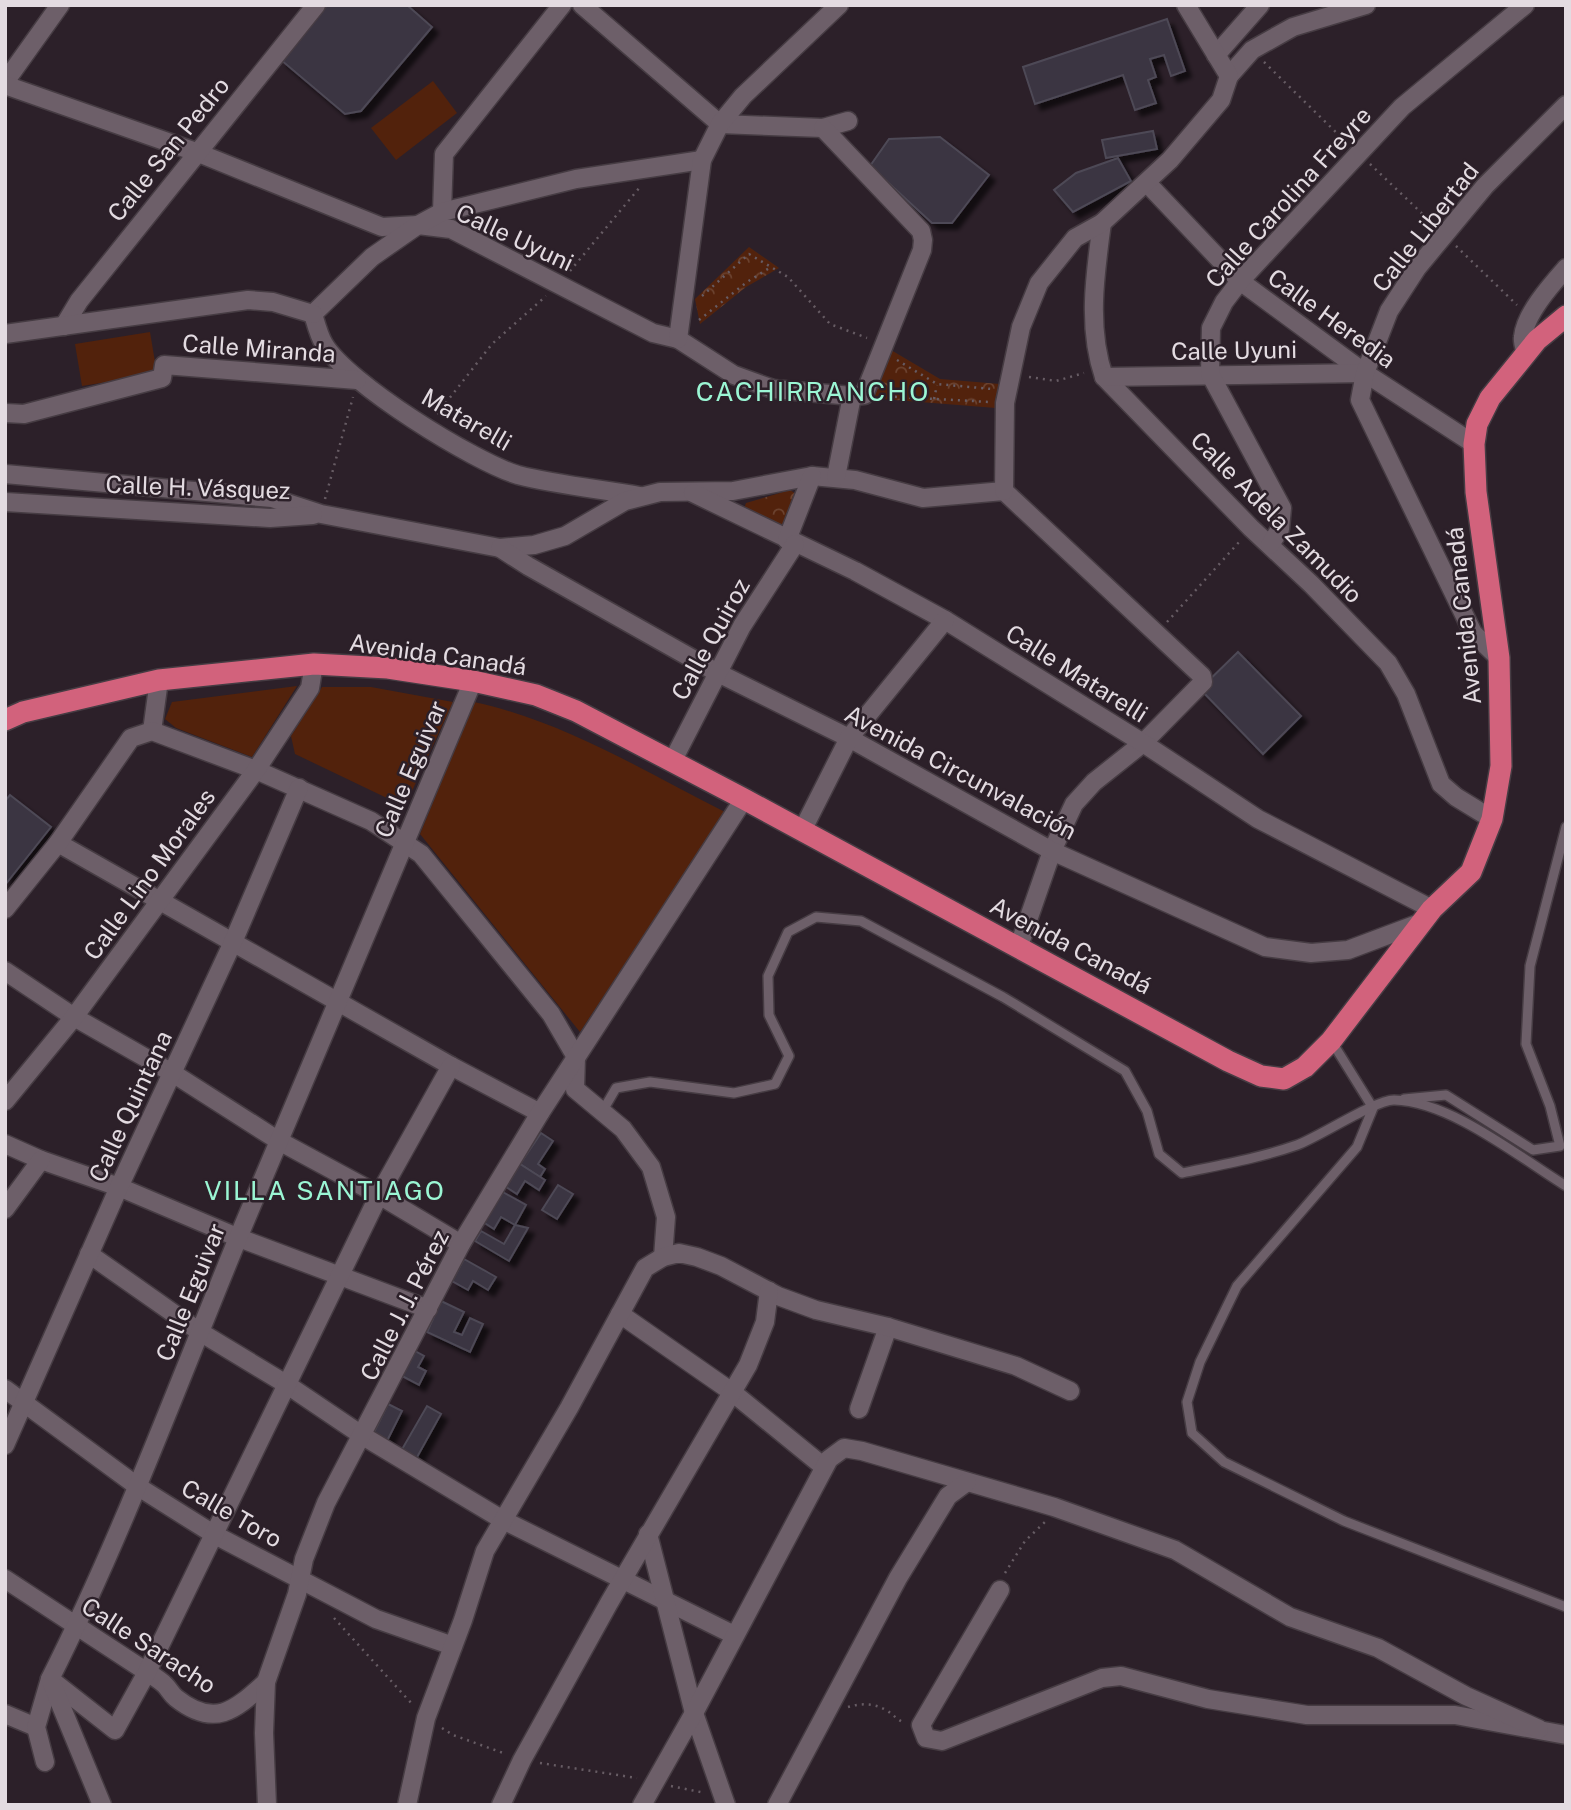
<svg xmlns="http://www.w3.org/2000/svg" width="1571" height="1810" font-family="'Public Sans',sans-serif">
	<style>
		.green { fill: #52220c }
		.forest { fill: url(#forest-crowns) }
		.building { fill: #3a3542; stroke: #4e4956; stroke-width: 2; filter: url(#shadow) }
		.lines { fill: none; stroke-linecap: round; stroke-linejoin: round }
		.service-casing { stroke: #463c43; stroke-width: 12 }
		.minor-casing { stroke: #463c43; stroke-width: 21 }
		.trunk-casing { stroke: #463c43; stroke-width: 24 }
		.path { stroke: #675c64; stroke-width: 2.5; stroke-dasharray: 2 5; stroke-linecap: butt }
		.service { stroke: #6d5f69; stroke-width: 9 }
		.minor { stroke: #6d5f69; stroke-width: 18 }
		.trunk { stroke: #d2627c; stroke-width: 21 }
		.labels { text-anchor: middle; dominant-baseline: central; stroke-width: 5; stroke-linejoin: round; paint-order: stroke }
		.street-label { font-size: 24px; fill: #e3dbe1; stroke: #2c2029 }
		.neighbourhood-label { font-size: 26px; letter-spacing: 2px; fill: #9bf6d4; stroke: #2c2029 }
	</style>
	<defs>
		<pattern id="forest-crowns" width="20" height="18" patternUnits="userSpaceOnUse" patternTransform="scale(1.75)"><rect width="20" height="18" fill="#52220c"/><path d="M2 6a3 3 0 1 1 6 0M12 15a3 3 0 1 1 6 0" fill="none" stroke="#6b422f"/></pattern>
		<filter id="shadow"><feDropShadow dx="6" dy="6" stdDeviation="2" flood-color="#0009"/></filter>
	</defs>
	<rect width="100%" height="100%" fill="#2c2029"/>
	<g class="green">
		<path d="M433,81L457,113L396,160L371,128Z"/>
		<path d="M150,332L157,374L82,386L75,344Z"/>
		<path d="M297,686L252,757L176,728L165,719L172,702Z"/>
		<path d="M322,687H371L453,702L406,804L391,800L295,754L291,736Z"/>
		<path d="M474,702C563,721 644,771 725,812L580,1032L420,834Z"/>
	</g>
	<g class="forest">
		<path d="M749,247L779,268L746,287L700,324L695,299Z"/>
		<path d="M891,350L940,379L1000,384L996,408L870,398Z"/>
		<path d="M790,490L796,494L785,527L744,509L746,503Z"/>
	</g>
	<g class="building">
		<path d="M327,5H407L432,27L361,111L345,114L281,60Z"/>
		<path d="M1167,19L1185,71L1171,76L1164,55L1150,59L1156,77L1148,80L1156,103L1135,110L1123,75L1035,104L1023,67Z"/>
		<path d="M1153,131L1157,149L1106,158L1102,140Z"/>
		<path d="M940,137L989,175L952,223H932L870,166L889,139Z"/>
		<path d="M1118,158L1131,181L1073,212L1054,190L1076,173Z"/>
		<path d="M1238,652L1301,716L1263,754L1200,689Z"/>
		<path d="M10,795L51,827L5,885V801Z"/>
		<path d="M541,1133L553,1141L538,1164L545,1169L540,1177L520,1164Z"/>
		<path d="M520,1164L545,1180L539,1190L525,1181L517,1194L506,1187Z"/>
		<path d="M558,1185L573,1194L557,1219L542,1210Z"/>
		<path d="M501,1191L526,1205L515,1225L501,1217L494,1229L483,1222Z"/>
		<path d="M515,1225L528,1228L509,1261L475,1241L481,1231L504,1244Z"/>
		<path d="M464,1259L496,1277L488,1290L473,1281L468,1290L452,1281Z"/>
		<path d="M441,1301L464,1312L454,1332L462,1335L470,1318L483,1324L470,1352L427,1332Z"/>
		<path d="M415,1351L424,1356L418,1367L426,1371L419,1385L402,1376Z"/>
		<path d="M388,1404L402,1411L387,1441L373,1434Z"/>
		<path d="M427,1406L441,1414L416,1459L401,1451Z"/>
	</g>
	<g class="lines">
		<defs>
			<g id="service">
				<path d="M1332,1042L1373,1108L1357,1147L1237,1286L1200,1362L1187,1402L1192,1433L1224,1462L1344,1521L1566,1607"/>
				<path d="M1404,1099L1446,1095L1533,1150L1560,1146L1550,1106L1526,1044L1530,966L1566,827"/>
				<path d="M602,1112L616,1088L650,1082L734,1093L775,1084L789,1056L769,1015L768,976L788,932L816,917L861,921L1003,997L1125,1071L1147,1111L1159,1154L1182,1173C1220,1165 1260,1158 1297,1145C1319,1137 1375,1100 1394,1100C1450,1101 1519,1157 1566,1186"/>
			</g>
			<g id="minor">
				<path d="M582,5L720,124L823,128L848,121"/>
				<path d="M1216,55L1260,5"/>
				<path d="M1229,76L1252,50L1293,27L1366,5"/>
				<path d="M5,82L60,5"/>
				<path d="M5,85L196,152L382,227L418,225L451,229L653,333L678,339L734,375L773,389L852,396L864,395L922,250L923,240L921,231L823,128"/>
				<path d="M1147,183L1240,281L1365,373L1474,444"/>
				<path d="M442,212L444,154L562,5"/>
				<path d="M1102,223C1095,274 1087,328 1104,377L1251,528L1311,584L1388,663L1406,694L1441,784L1456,797L1492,819"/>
				<path d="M313,314L372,257L418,225L442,212L576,179L702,160"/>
				<path d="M313,314C316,324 319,336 324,344C347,383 474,462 518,475C557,485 600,489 640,496"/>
				<path d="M64,326L79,301L316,5"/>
				<path d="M5,334L248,300L273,302L313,314"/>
				<path d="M678,339L702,160L720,124L743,96L839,5"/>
				<path d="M1526,354C1525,349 1522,342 1523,337C1525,314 1551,285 1566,268"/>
				<path d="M1104,377L1365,373"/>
				<path d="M5,413L24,414L162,378L164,365L357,380"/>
				<path d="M5,474L272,498L321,514L500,548L534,545L565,536L625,501L660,492L733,491L812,476L855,480L923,498L1004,491L1202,676L1203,682L1143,743L1094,782L1074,804L1052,851L1019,946"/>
				<path d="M836,477L852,396"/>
				<path d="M1004,491L1005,403L1021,327L1039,283L1075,238L1102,223L1170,160L1221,100L1229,76L1186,5"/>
				<path d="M693,493L855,571L945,620L1143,743L1258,819L1432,909"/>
				<path d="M5,502L270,518L313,515"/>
				<path d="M787,540L812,476"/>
				<path d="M1270,545L1280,529L1282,508L1210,374L1211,328L1224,302L1240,281L1402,107L1525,5"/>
				<path d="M500,548L528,566L716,672L849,738L1052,851L1265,947L1311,953L1348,950L1420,923"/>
				<path d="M1499,658L1473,633L1360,400L1365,373L1389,311L1417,268L1485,186L1566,105"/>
				<path d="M152,731L159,680"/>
				<path d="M672,762L742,626L795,544"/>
				<path d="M802,831L849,738L945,620"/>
				<path d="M58,843L451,1066L540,1113"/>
				<path d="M5,909L58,843L131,738L152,731L256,770L371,821L421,854L551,1014L576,1057L575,1089L623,1129L651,1167L666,1217L663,1257"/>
				<path d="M5,971L74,1017L174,1074L279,1141L379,1195L461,1244"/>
				<path d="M5,1101L74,1017L256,770L310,688L314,664"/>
				<path d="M5,1144L41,1160L119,1187L239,1238L428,1309"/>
				<path d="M5,1209L41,1160"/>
				<path d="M89,1254L200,1332L286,1384L363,1436L503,1520L734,1635"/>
				<path d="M620,1314L732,1392L824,1467"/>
				<path d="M5,1389L137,1486L215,1535L376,1619L453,1646"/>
				<path d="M859,1409L888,1327"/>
				<path d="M5,1445L119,1187L233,942L299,788"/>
				<path d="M648,1534L694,1713L726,1805"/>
				<path d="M5,1579L147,1672C153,1676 160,1680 165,1685C169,1689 171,1694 176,1698C215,1729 235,1710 266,1682"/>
				<path d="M1000,1590L921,1725L926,1738L942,1741L1102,1678L1121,1676L1208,1699L1307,1715H1455L1566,1735"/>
				<path d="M5,1714L36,1727"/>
				<path d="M45,1762L36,1727L50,1679L115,1730L147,1672L379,1195L451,1066"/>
				<path d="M102,1805L50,1679C122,1536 177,1386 238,1238C315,1052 396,867 473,681"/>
				<path d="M267,1805L264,1733L266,1682L297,1594L304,1559L326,1503L461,1244L540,1113L744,799"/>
				<path d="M407,1805L426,1718L463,1620L485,1551L569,1408L645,1268L663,1257L679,1253L697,1257L721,1266L778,1296L816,1310L888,1327L1016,1366L1070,1391"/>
				<path d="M501,1805L522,1760L609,1603L748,1365L765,1322L769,1291"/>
				<path d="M642,1805L694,1713L829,1459L844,1448L862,1451L1054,1507L1175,1550L1290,1617L1378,1648L1466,1696L1539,1729"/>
				<path d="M777,1805L898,1578L948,1496L967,1482"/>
			</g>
			<path id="trunk" d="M5,720L23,712L159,680L314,664L388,668L473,681L536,695L576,711L744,799L1228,1061L1261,1076L1284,1079L1305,1067L1331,1041L1432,909L1471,872L1492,819L1501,766L1499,658L1476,492L1474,444L1477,424L1490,398L1537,340L1566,316"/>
		</defs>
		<use href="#service" class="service-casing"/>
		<use href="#minor" class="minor-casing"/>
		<use href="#trunk" class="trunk-casing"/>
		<g class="path">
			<path d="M1264,62L1347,143"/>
			<path d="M1370,164L1431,222"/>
			<path d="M1456,246L1517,305"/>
			<path d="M570,271L640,187"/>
			<path d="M702,296L749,254L788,277L830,324L867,338"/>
			<path d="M699,320L747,282L771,267"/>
			<path d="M897,360L937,384L992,389"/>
			<path d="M1029,377L1056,381L1084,373"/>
			<path d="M881,396L990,402"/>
			<path d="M934,399L937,385"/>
			<path d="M437,414L492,344L546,296"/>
			<path d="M325,499L353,397"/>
			<path d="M1167,622L1240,541"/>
			<path d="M1005,1573L1025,1541L1046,1521"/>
			<path d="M334,1618L412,1704"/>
			<path d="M848,1707C861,1703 874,1703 886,1710C894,1715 897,1720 905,1723"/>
			<path d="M442,1728L453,1735L506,1754"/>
			<path d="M540,1763L637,1778"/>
			<path d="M671,1786L705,1793"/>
		</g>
		<use href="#service" class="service"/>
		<use href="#minor" class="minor"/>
		<use href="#trunk" class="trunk"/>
	</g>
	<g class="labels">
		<g class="street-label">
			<text transform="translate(168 149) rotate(-51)">Calle San Pedro</text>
			<text transform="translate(1288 197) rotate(-48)">Calle Carolina Freyre</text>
			<text transform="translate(1425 227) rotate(-52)">Calle Libertad</text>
			<text transform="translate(515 237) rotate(25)">Calle Uyuni</text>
			<text transform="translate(1332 318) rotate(36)">Calle Heredia</text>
			<text transform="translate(259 348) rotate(4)">Calle Miranda</text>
			<text transform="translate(1234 350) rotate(-1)">Calle Uyuni</text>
			<text transform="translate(467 419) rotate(30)">Matarelli</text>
			<text transform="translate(198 487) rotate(2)">Calle H. Vásquez</text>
			<text transform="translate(1277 517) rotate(45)">Calle Adela Zamudio</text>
			<text transform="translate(1463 616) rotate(-96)">Avenida Canadá</text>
			<text transform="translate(710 639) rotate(-61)">Calle Quiroz</text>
			<text transform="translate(438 654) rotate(8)">Avenida Canadá</text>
			<text transform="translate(1077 673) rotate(32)">Calle Matarelli</text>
			<text transform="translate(410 769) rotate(-67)">Calle Eguivar</text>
			<text transform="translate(961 772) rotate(28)">Avenida Circunvalación</text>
			<text transform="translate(149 874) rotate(-54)">Calle Lino Morales</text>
			<text transform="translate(1071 945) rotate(28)">Avenida Canadá</text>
			<text transform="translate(130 1106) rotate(-65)">Calle Quintana</text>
			<text transform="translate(190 1292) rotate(-68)">Calle Eguivar</text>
			<text transform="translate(404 1305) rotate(-63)">Calle J. J. Pérez</text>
			<text transform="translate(232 1513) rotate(30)">Calle Toro</text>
			<text transform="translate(149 1645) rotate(33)">Calle Saracho</text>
		</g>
		<g class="neighbourhood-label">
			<text x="813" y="391">CACHIRRANCHO</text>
			<text x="325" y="1190">VILLA SANTIAGO</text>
		</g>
	</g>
	<rect width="1571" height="1810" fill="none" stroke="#e3dbe1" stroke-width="14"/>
</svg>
